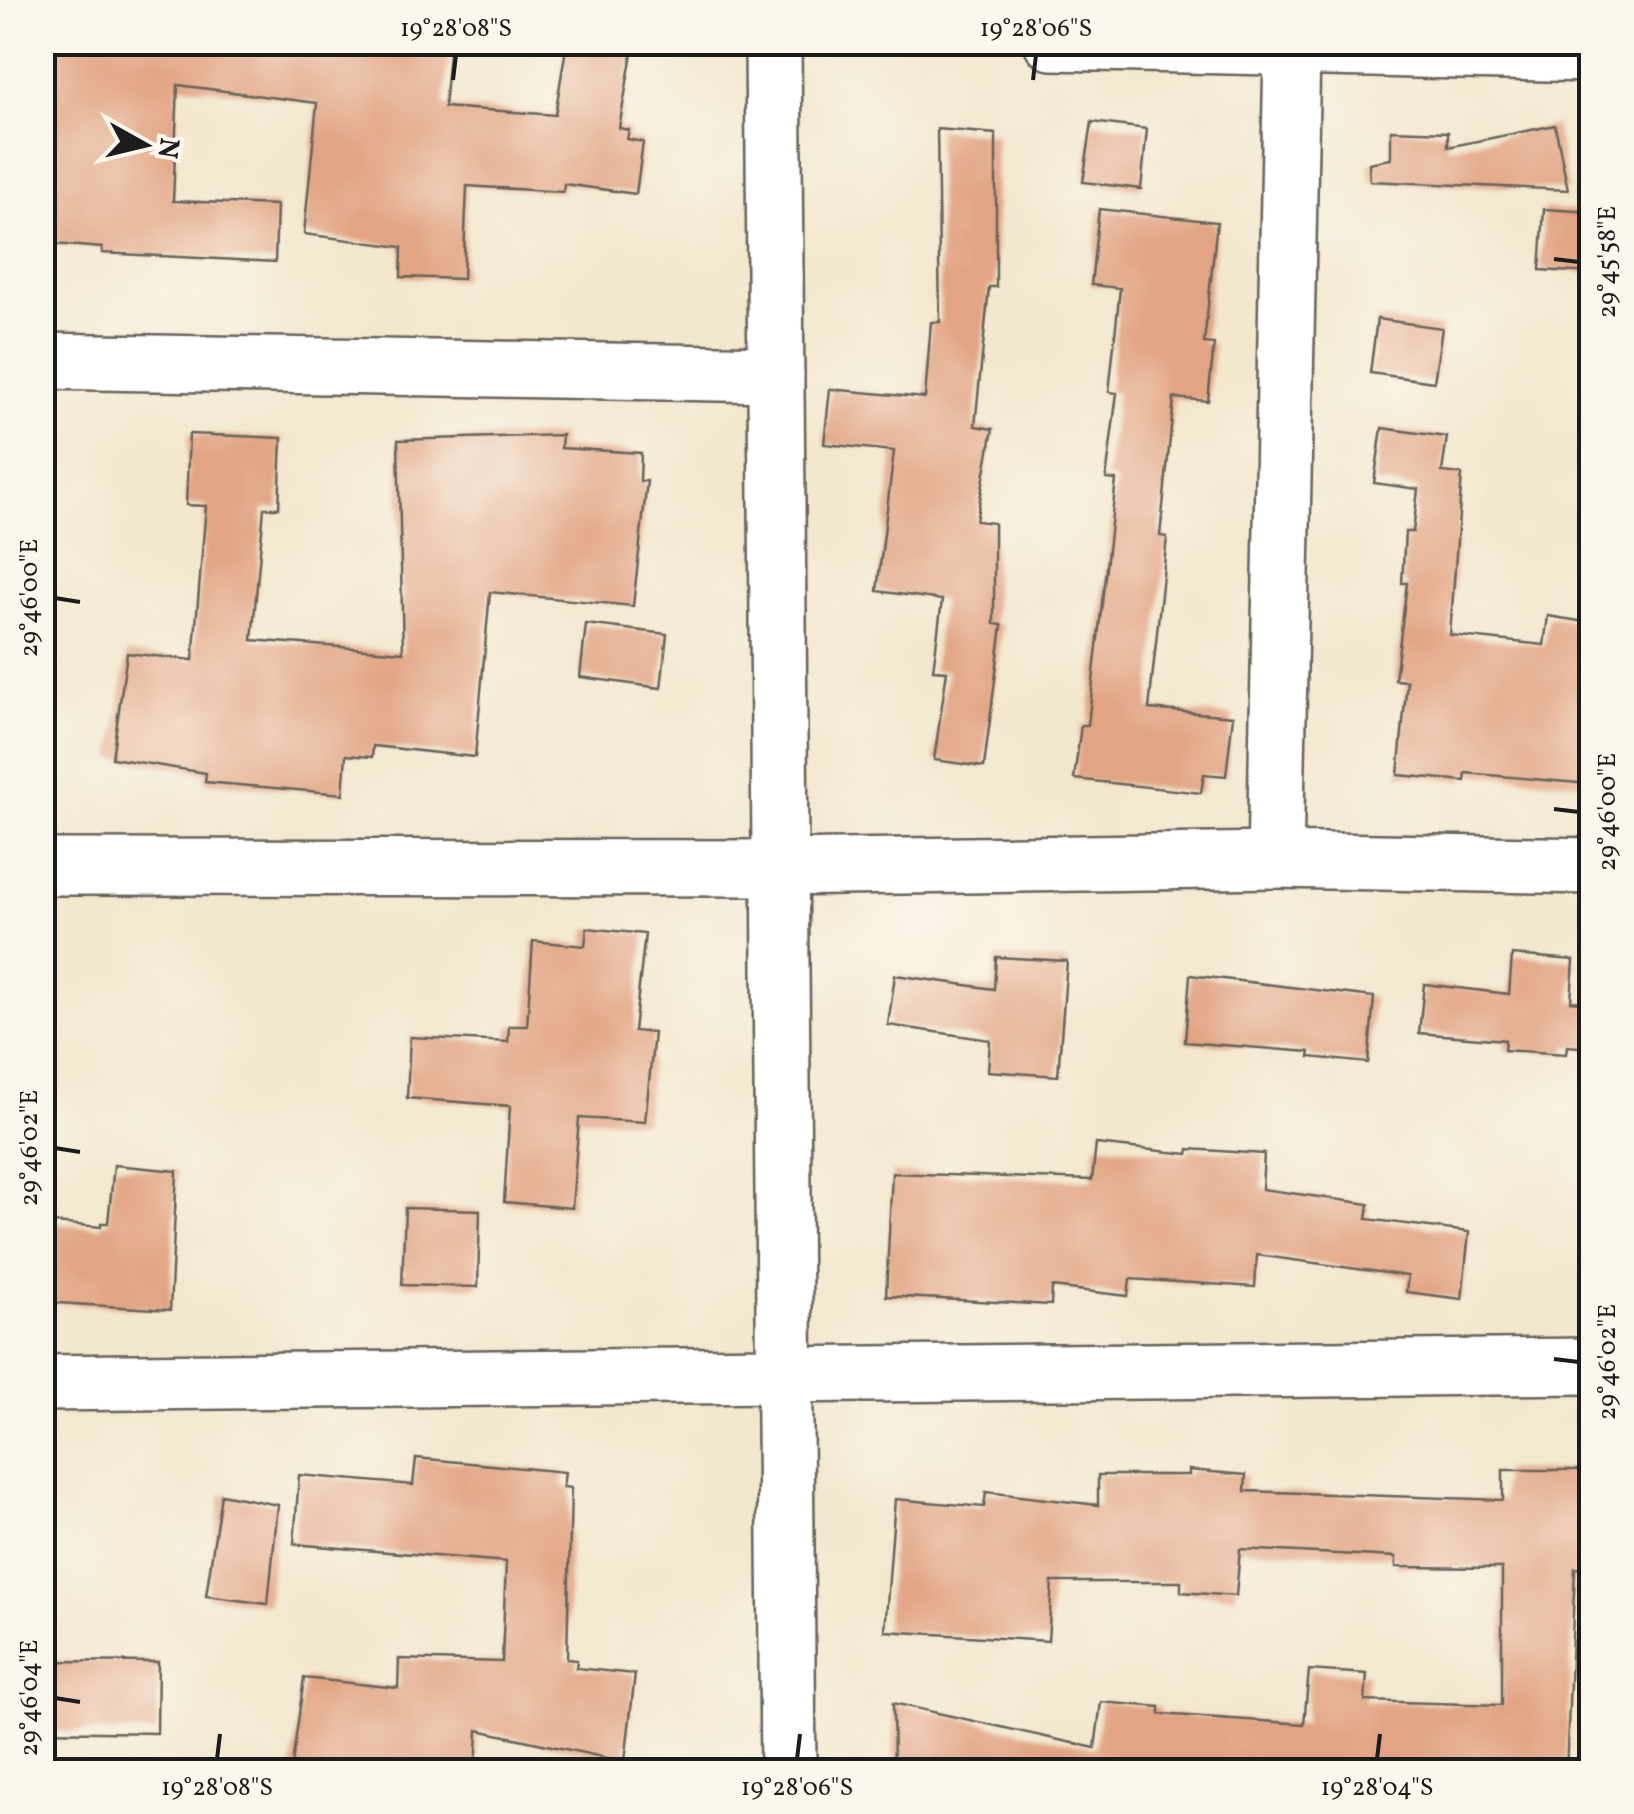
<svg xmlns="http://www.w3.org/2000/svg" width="1634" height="1814" font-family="Vollkorn,serif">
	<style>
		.building { fill: #e2a484 }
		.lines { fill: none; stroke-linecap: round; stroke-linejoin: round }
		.minor-casing { stroke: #67635a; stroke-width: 60 }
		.minor { stroke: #fff; stroke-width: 55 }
		.ticks { fill: none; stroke: #1c1c1c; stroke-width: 4 }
		.neatline { fill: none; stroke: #1c1c1c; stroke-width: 4 }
		.ticks-label { font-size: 25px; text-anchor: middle; fill: #1c1c1c }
	</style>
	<rect width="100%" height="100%" fill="#fbf7ec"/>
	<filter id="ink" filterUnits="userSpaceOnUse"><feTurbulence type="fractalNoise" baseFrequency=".01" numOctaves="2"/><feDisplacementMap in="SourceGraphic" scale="20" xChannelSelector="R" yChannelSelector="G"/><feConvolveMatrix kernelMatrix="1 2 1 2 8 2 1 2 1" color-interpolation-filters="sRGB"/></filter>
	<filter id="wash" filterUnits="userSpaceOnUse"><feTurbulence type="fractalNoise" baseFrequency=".0048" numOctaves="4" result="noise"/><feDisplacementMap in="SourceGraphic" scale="40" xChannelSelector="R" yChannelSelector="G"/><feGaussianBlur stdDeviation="2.25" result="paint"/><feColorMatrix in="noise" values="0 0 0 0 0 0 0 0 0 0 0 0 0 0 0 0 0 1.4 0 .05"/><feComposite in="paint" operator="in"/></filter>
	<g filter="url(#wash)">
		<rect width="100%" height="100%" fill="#f3e7ce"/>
		<g id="blocks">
			<g class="building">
				<path d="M42,42H450L444,107L555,115L567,42H634L619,128L629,130L627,139L643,142L636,194L564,184L563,192L467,186L463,279L401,277L402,247L304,234L317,103L178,85L173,201L277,205L275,262L102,253V248L42,243Z"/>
				<path d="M1092,122L1147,129L1141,189L1083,182Z"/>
				<path d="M1555,125L1568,190L1370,181L1369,163L1391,159V130L1448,132V147Z"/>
				<path d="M937,129L996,134V287H989L975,426L993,429L976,521L994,523V624L1002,625L984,767L934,760L947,671L933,670L942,600L877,591L894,451L824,444L830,389L925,398L931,322H940Z"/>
				<path d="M1099,209L1217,222L1204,343L1214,344L1208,401L1174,398L1160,536L1167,537L1149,709L1233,716L1226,776L1204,774L1201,793L1074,779L1081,725H1088L1116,480L1106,479L1117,393L1109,392L1120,288L1091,285Z"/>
				<path d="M1544,209L1592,212V273L1540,270Z"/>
				<path d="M1377,319L1442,328L1434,382L1370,373Z"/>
				<path d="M1382,428L1447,437L1442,472L1462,474L1450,635L1544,645L1548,616L1592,623L1589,784L1466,773L1465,781L1398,775L1407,681L1395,680L1407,583H1402L1405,532H1413L1418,489L1374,483Z"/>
				<path d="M189,434L282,438L279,508H264L252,640L403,652L398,440L562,435L561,448L641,453L640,481H647L633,606L490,592L475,757L373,746L372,757L346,755L343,794L205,782L206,773L112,758L127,653L193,660L206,506L186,505Z"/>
				<path d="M586,624L667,634L661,688L580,677Z"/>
				<path d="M587,928L645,934L634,1031L654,1033L645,1122L579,1118L572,1208L504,1202L510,1106L407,1098L410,1037L508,1042L509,1026H527L533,941L585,946Z"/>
				<path d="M1512,955L1574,960L1571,1001L1592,1003V1048L1567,1046L1566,1054L1504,1050L1505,1040L1419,1033L1424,984L1509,994Z"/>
				<path d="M996,957L1067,961L1058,1076L988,1071L990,1040L888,1025L895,975L994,989Z"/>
				<path d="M1190,975L1374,997L1368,1063L1309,1057L1310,1052L1185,1042Z"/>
				<path d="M1096,1144L1188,1154L1189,1149L1264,1154L1262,1189L1369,1204L1367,1219L1469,1232L1462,1299L1406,1292L1408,1276L1257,1255L1255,1287L1130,1279L1128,1296L1052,1287L1051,1305L886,1296L892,1173L1092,1180Z"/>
				<path d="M114,1165L177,1171L170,1310L42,1302V1222L101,1227V1223H108Z"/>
				<path d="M405,1208L480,1210L478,1287L402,1285Z"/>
				<path d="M416,1458L565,1472L563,1487L571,1488L567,1659L577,1660L576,1668L635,1674L625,1762L478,1730L476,1772H291L304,1678L398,1688L399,1659L502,1662L506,1562L294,1544L299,1475L413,1485Z"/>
				<path d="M1189,1470L1246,1475L1245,1491L1503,1500V1470H1592V1569L1575,1568L1566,1772L1427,1766V1772H894L893,1703L1095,1748L1101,1702L1160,1707V1714L1304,1724L1309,1670L1367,1674L1365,1701L1502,1705V1568L1396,1567V1557L1240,1549L1236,1596L1181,1592V1582H1052L1048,1641L885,1631L895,1499L984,1507L986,1492L1098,1505V1475H1189Z"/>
				<path d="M221,1494L278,1505L268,1604L206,1596Z"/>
				<path d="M42,1661L158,1662L157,1733L42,1731Z"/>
			</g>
		</g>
	</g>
	<g filter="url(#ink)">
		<use href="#blocks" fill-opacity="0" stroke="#67635a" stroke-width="2.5"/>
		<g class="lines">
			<defs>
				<g id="minor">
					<path d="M773,42L788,1772"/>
					<path d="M1052,42L1592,54"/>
					<path d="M1292,51L1275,860L1592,866"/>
					<path d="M42,361L776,374"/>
					<path d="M42,867L778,868L1275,860"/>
					<path d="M42,1383L1592,1366"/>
				</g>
			</defs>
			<use href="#minor" class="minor-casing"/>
			<use href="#minor" class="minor"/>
		</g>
	</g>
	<path class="ticks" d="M453,80L456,55M1033,80L1036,55M1554,259L1579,262M55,598L80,602M1554,809L1579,812M55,1148L80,1152M1554,1359L1579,1362M55,1698L80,1702M217,1759L220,1734M797,1759L800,1734M1377,1759L1380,1734"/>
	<rect width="1634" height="1814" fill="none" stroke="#fbf7ec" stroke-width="110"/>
	<g transform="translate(145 145) rotate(98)" stroke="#fbf7ec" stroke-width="8" paint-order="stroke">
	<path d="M0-8L18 38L0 25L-18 38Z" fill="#1c1c1c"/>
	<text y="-15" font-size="28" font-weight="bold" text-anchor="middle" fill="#1c1c1c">N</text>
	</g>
	<rect x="55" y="55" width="1524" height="1704" class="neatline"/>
	<g class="ticks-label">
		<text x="456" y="36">19°28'08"S</text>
		<text x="1036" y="36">19°28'06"S</text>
		<text transform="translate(1606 262) rotate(-90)" y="9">29°45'58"E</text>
		<text transform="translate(28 598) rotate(-90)" y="9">29°46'00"E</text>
		<text transform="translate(1606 812) rotate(-90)" y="9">29°46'00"E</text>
		<text transform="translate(28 1148) rotate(-90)" y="9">29°46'02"E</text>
		<text transform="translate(1606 1362) rotate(-90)" y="9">29°46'02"E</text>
		<text transform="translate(28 1698) rotate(-90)" y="9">29°46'04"E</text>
		<text x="217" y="1795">19°28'08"S</text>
		<text x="797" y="1795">19°28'06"S</text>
		<text x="1377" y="1795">19°28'04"S</text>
	</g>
</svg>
